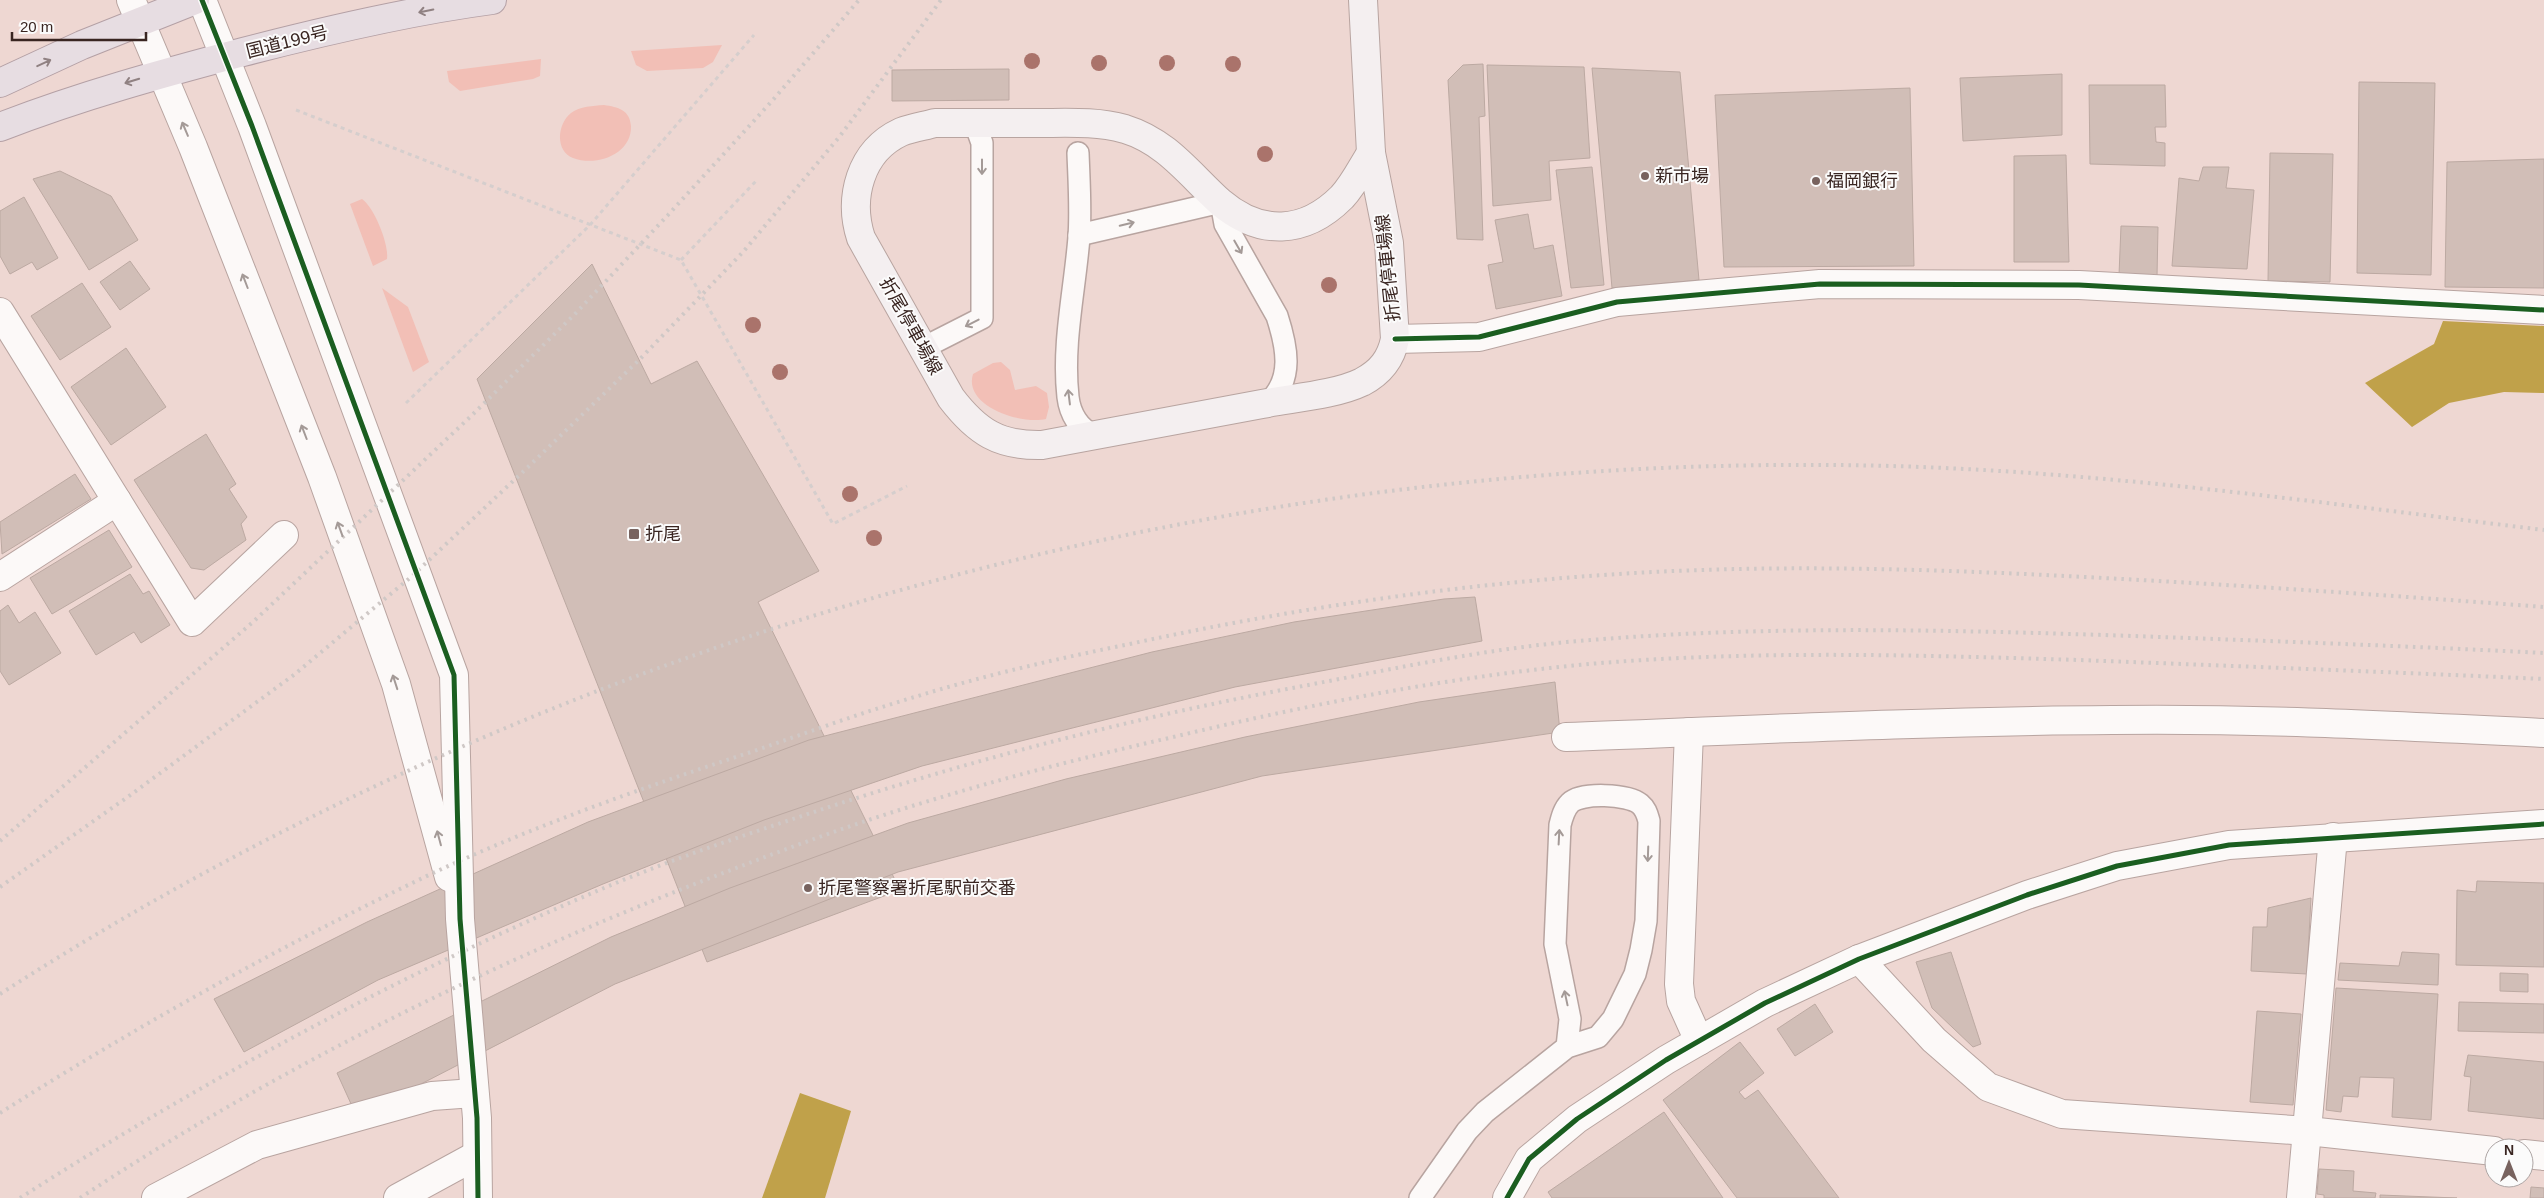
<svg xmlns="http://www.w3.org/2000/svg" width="2544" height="1198" font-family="Helvetica,'Noto Sans JP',sans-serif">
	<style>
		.green { fill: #f2bfb6 }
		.water { fill: #c0a14a }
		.building { fill: #d1beb7; stroke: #bca9a2 }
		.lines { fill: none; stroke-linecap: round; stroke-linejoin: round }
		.service-casing { stroke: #b8a4a0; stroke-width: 24 }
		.minor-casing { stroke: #b8a4a0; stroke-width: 30 }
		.tertiary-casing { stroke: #b8a4a0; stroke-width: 30 }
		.secondary-casing { stroke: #b8a4a0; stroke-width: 30 }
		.trunk-casing { stroke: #b4a0a5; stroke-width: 30 }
		.path { stroke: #d5cecd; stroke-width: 3; stroke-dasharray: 4 4; stroke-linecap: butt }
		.service { stroke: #fcf9f8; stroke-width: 21 }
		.minor { stroke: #fcf9f8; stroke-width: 28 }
		.tertiary { stroke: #fcf9f8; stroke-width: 28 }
		.secondary { stroke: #f4eff0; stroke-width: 28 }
		.trunk { stroke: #e7dde2; stroke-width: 28 }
		.rail { stroke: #cfc8c6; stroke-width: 4; stroke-dasharray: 2.5 5; stroke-linecap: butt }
		.cycleway-casing { stroke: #fbfbfb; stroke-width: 8 }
		.cycleway { stroke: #1b5e20; stroke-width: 5 }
		.tree { fill: #aa736b }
		.oneway { stroke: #908182 }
		.oneway2 { stroke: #a49a97 }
		.poi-dot { fill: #78635f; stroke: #fbfbfb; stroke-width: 2 }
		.labels { text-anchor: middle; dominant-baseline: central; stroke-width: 4; stroke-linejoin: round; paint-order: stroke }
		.street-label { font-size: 18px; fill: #392521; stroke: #fbfbfb }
		.poi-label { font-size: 18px; fill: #392521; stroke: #fbfbfb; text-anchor: start }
	</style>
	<rect width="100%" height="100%" fill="#eed7d2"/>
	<g class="green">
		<path d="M722,45L713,62L703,68L647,71L636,65L631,51Z"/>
		<path d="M541,59L540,76L533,79L460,91L449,82L447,71Z"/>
		<path d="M604,105C618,107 630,110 631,126C632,154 597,167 573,158C555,151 557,124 571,113C580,106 593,106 604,105Z"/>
		<path d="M362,199C374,207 389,244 387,259L373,266L350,204Z"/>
		<path d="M382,288L408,307L429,362L413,372Z"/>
		<path d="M1001,362L1010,370L1015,390L1036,386L1047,393L1049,407L1046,419C1021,425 963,406 973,374L993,363Z"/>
	</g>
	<g class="water">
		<path d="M2443,321L2544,326V393L2504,392L2449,403L2412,427L2365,383L2434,344Z"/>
		<path d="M800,1093L851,1111L825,1198H762Z"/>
	</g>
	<g class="building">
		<path d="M1483,64L1485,116L1479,117L1483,240L1457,239L1448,80L1463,65Z"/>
		<path d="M1487,65L1584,67L1590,158L1549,161L1551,200L1493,206Z"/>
		<path d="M1592,68L1680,72L1699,280L1612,288Z"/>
		<path d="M1009,69V100L892,101V70Z"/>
		<path d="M2062,74V135L1963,141L1960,78Z"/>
		<path d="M2359,82L2435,83L2431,275L2357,273Z"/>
		<path d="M2089,85H2165L2166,127H2155L2156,142L2165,143V166L2090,164Z"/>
		<path d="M1910,88L1914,266L1724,267L1715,95Z"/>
		<path d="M2270,153L2333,154L2330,282L2268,281Z"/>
		<path d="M2066,155L2069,262H2014V156Z"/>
		<path d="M2544,159V288L2445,287L2447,162Z"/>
		<path d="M1592,167L1604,285L1571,288L1556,170Z"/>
		<path d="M2203,167H2229L2226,188L2254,190L2247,269L2172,266L2179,178L2199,181Z"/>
		<path d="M60,171L111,196L138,240L89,270L33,179Z"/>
		<path d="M24,197L58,258L37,270L32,262L10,274L0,256V211Z"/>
		<path d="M1528,214L1534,249L1553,245L1562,296L1496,309L1488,265L1503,262L1495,220Z"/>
		<path d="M2121,226L2158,227L2157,277L2119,275Z"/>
		<path d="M130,261L150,289L120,310L100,282Z"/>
		<path d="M592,264L651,384L697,361L819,571L758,602L900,890L707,962L477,379Z"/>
		<path d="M82,283L111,327L60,360L31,316Z"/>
		<path d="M126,348L166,407L111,445L71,387Z"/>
		<path d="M206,434L236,484L229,489L247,517L241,524L246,540L204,570L191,568L134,480Z"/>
		<path d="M75,474L91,499L2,554L0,522Z"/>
		<path d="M109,530L132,567L52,614L30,578Z"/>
		<path d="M130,574L143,594L149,591L170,625L141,643L134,632L96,655L69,611Z"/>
		<path d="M1475,597L1482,641L1235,687L922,766L764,820L603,884L378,980L244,1052L214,999L367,922L588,822L809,740L1152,652L1294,622L1444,599Z"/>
		<path d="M8,605L19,623L35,612L61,653L9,685L0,671V611Z"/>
		<path d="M1555,682L1560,732L1262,776L898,872L615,984L357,1117L337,1073L611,937L730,888L908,823L1066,779L1245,737L1419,702Z"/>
		<path d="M2477,881L2544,883V967L2456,965L2457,890L2476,892Z"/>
		<path d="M2311,898L2307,974L2251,971L2253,927H2267L2268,908Z"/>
		<path d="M1951,952L1981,1044L1973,1047L1932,1008L1916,962Z"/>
		<path d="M2402,952L2439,954L2438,985L2338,980L2340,963L2399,966Z"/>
		<path d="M2500,973L2528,974V992L2500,991Z"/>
		<path d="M2336,988L2438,994L2431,1120L2392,1117L2394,1078L2360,1077L2358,1097L2343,1096L2341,1112L2326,1110Z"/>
		<path d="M2459,1002L2544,1004V1033L2458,1031Z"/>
		<path d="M1815,1004L1833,1032L1795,1056L1777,1029Z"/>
		<path d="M2257,1011L2301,1014L2293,1105L2250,1102Z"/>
		<path d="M1740,1042L1764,1073L1739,1092L1745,1099L1758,1090L1839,1198H1737L1663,1100Z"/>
		<path d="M2468,1055L2544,1062V1119L2468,1111L2471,1077L2464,1076Z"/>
		<path d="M1664,1112L1723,1198H1552L1548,1192Z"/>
		<path d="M2319,1169L2354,1171L2353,1191L2376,1193L2375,1198H2324V1195L2317,1194Z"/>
		<path d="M2531,1187L2544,1188V1198H2530Z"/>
		<path d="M2380,1195L2457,1198H2380Z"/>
	</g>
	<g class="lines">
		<defs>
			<g id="service">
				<path d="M1078,153C1079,181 1081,210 1079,237C1075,289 1062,344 1068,397C1070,414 1079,429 1094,435"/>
				<path d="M1079,235L1221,202L1225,224L1277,316C1287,347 1294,379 1268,403"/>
				<path d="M923,348L982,318V143L977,129L969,123"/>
				<path d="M1420,1198L1467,1131L1485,1112L1567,1047L1598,1037L1613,1019L1635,974L1641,950L1646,921L1649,821C1647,814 1646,809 1640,804C1628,794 1581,792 1570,803C1564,809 1562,817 1560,825L1555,944L1570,1019L1567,1047"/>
			</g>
			<g id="minor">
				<path d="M0,312L192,622L284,535"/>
				<path d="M1395,339L1479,337L1617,302L1820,284L2079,285L2544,310"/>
				<path d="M0,577L117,501"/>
				<path d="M1689,732L1679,984L1681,1001L1699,1041"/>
				<path d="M1566,737C1748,730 1930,721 2112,720C2256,718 2400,726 2544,733"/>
				<path d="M1859,959L1934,1040L1988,1087L2062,1114L2308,1131L2494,1151"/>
				<path d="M2524,1154L2544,1156"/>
				<path d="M156,1198L257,1145L432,1096L474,1093"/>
				<path d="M398,1198L477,1155"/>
				<path d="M1507,1198L1529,1159L1577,1119L1666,1060L1765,1003L1859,959L2027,895L2117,866L2229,845L2544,824"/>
				<path d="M2301,1198L2333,837"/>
			</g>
			<g id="tertiary">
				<path d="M131,0L193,147L322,477L396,684L449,877"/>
				<path d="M202,0L252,126L454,675L460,919L477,1118L478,1198"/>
			</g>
			<g id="secondary">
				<path d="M1363,0L1371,153"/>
				<path d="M935,123C970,123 1004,123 1038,123C1067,123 1096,121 1125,129C1167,142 1189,174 1220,202C1260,236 1304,235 1342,197C1354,184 1362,167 1371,153L1389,243L1395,339C1391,359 1381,372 1362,382C1335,395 1292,398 1262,404C1189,417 1116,431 1042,445C999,446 977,432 951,398L861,238C848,198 860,151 901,132C912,128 924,126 935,123Z"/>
			</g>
			<g id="trunk">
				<path d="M0,83L82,45L195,0"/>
				<path d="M0,127C80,96 160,74 243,52C324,31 408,11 492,0"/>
			</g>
		</defs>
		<use href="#service" class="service-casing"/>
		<use href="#minor" class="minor-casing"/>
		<use href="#tertiary" class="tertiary-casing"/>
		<use href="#secondary" class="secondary-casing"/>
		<use href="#trunk" class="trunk-casing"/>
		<g class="path">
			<path d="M296,110L681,260L833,524L907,486"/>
			<path d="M681,260L756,181"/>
			<path d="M406,403L590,225L754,35"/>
		</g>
		<use href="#service" class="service"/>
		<use href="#minor" class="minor"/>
		<use href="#tertiary" class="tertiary"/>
		<use href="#secondary" class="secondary"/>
		<use href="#trunk" class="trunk"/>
		<g class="rail">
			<path d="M0,841L253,622L469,418L574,315L668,215L772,101L859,0"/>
			<path d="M0,887L129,796L295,674L411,577L527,468L641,358L743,252L840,136L941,0"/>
			<path d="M0,994C541,646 1185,460 1829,465C2068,466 2306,501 2544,530"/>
			<path d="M0,1113C139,1025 282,945 431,874C536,825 645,787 754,751C809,732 863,712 918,696C986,675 1056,659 1125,645C1299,607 1476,581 1653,572C1790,565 1928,569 2065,576C2225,584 2385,595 2544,607"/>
			<path d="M20,1198C206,1079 401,974 604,888C677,857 754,832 829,807C985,756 1142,716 1303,686C1398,668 1494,647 1591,640C1771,625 1953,630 2134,636C2270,641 2407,646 2544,653"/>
			<path d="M80,1198C274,1070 484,966 700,882C777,852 854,823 932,800C1010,776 1090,756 1169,738C1307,705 1447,677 1589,664C1752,650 1916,655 2079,660C2234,666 2389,672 2544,679"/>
		</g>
		<defs>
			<g id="cycleway">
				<path d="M202,0L252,126L454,675L460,919L477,1118L478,1198"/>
				<path d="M1395,339L1479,337L1617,302L1820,284L2079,285L2544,310"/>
				<path d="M1507,1198L1529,1159L1577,1119L1666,1060L1765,1003L1859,959L2027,895L2117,866L2229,845L2544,824"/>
			</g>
		</defs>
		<use href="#cycleway" class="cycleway-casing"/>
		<use href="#cycleway" class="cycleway"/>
	</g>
	<g class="tree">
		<circle cx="1032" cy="61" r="8"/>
		<circle cx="1099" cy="63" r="8"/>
		<circle cx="1167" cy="63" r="8"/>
		<circle cx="1233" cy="64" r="8"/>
		<circle cx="1265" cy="154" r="8"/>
		<circle cx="1329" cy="285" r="8"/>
		<circle cx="753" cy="325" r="8"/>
		<circle cx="780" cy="372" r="8"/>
		<circle cx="850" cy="494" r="8"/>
		<circle cx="874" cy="538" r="8"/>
	</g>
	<defs><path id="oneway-shaft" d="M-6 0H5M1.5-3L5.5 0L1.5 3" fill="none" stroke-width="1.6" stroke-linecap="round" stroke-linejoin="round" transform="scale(1.25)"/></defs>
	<g class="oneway">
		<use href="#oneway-shaft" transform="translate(426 11) rotate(168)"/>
		<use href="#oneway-shaft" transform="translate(44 63) rotate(-25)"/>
		<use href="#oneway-shaft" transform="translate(132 81) rotate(163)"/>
	</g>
	<g class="oneway2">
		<use href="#oneway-shaft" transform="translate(185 129) rotate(-113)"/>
		<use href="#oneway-shaft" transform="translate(982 167) rotate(90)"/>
		<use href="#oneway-shaft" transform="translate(1127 224) rotate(-13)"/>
		<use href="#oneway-shaft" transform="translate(1238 247) rotate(60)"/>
		<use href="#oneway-shaft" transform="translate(245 281) rotate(-111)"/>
		<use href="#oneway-shaft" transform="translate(972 323) rotate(153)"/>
		<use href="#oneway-shaft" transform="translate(1069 397) rotate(-97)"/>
		<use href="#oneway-shaft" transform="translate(304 432) rotate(-111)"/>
		<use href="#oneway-shaft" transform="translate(340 529) rotate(-110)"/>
		<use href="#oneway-shaft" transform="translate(395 682) rotate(-108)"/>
		<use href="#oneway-shaft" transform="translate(1559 837) rotate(-87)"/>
		<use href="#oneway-shaft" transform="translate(439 838) rotate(-105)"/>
		<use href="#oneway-shaft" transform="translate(1648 854) rotate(92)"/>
		<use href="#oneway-shaft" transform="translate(1566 998) rotate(-102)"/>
	</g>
	<g class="poi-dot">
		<circle cx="1645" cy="176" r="5"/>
		<circle cx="1816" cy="181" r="5"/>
		<rect x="628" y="528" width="12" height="12" rx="2.5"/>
		<circle cx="808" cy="888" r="5"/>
	</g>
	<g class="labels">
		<g class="street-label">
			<text transform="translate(287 42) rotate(-14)">国道199号</text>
			<text transform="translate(1388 268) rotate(-96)">折尾停車場線</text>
			<text transform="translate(911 326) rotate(61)">折尾停車場線</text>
		</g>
		<g class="poi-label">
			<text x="1655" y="176">新市場</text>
			<text x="1826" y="181">福岡銀行</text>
			<text x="645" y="534">折尾</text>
			<text x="818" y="888">折尾警察署折尾駅前交番</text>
		</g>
	</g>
	<g transform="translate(2509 1163)"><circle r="24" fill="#fbfbfb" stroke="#ada5a4"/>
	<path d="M0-4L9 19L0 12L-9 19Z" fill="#78635f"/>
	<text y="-8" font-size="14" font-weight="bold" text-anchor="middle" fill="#392521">N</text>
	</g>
	<path d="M12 32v8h134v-8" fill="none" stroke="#392521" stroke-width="2.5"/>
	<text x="20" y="32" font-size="15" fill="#392521" stroke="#fbfbfb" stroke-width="4" paint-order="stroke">20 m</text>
</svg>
